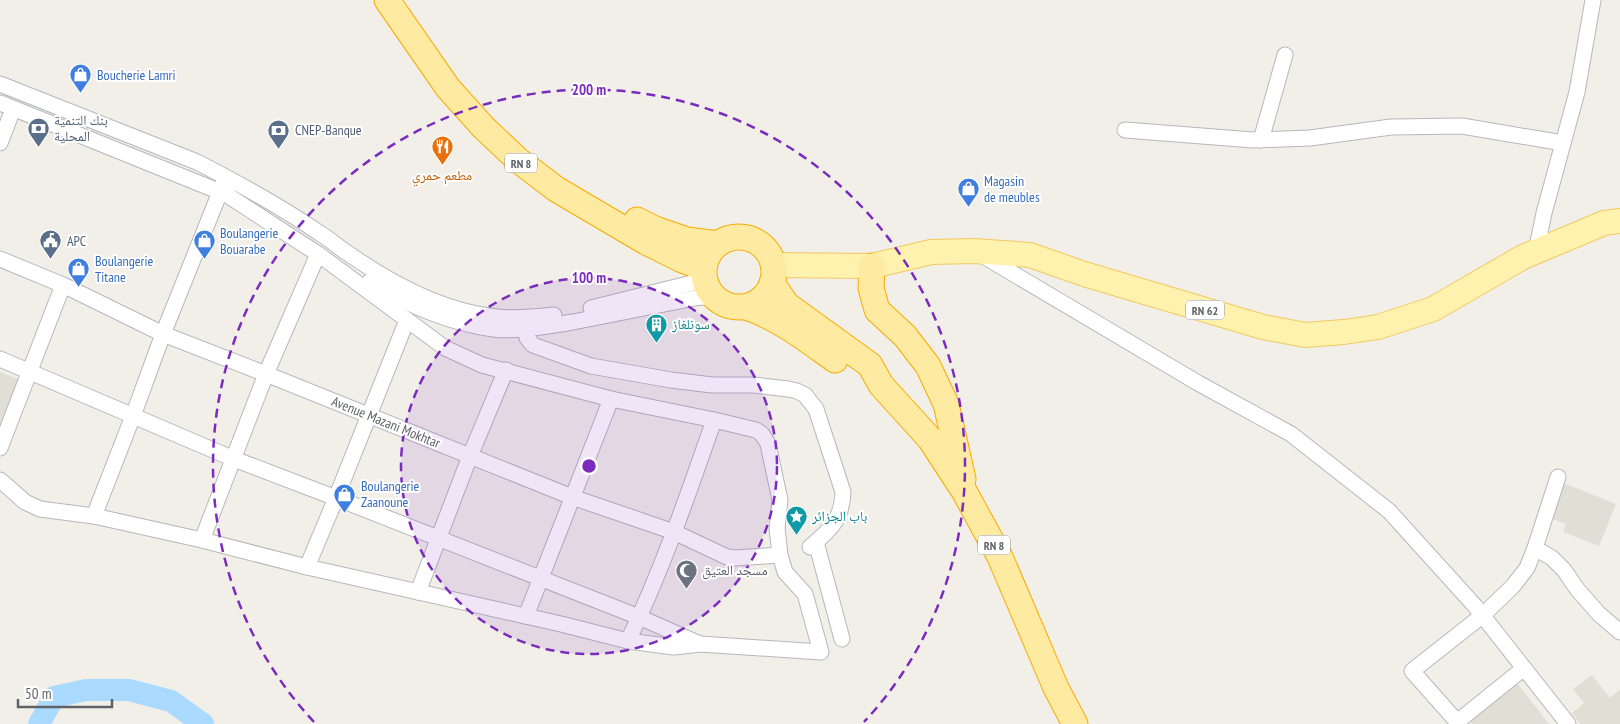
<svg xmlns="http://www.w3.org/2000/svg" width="1620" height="724" font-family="'PT Sans Narrow','Noto Naskh Arabic',sans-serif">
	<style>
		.education { fill: #e1ded6 }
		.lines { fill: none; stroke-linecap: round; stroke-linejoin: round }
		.river { stroke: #aadaff; stroke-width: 22 }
		.minor-casing { stroke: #b5b8bc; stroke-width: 17 }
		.primary-casing { stroke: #f2c960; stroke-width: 26 }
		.trunk-casing { stroke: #f9ab00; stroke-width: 27 }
		.minor { stroke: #fff; stroke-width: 15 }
		.primary { stroke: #fff2af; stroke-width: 24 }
		.trunk { stroke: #feeaa1; stroke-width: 25 }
		.ring { fill: none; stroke: #7b2cbf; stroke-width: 2.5; stroke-dasharray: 9 6 }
		.labels { text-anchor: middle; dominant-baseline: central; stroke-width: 4; stroke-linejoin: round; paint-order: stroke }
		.shield { fill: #fff; stroke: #8f9295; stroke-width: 1 }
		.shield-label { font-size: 12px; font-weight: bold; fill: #5f6368 }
		.shop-label { font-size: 14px; fill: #366cbe; stroke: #fff; text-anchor: start }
		.service-label { font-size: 14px; fill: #4e5e75; stroke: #fff; text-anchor: start }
		.food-label { font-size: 14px; fill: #c56008; stroke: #fff }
		.culture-label { font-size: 14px; fill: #0d838f; stroke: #fff; text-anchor: start }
		.street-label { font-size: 14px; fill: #5f6368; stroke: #fff }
		.worship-label { font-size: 14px; fill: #5b616d; stroke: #fff; text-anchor: start }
		.centre { fill: #7b2cbf; stroke: #fff; stroke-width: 2.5 }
		.ring-label { font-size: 15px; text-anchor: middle; font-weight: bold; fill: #7b2cbf; stroke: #fff; stroke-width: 4; stroke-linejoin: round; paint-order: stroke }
	</style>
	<rect width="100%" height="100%" fill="#f1efe8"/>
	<g class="education">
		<path d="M0,372L21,380L0,432Z"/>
		<path d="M1561,482L1616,504L1599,546L1563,532L1566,524L1547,517Z"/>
		<path d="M1592,675L1610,698L1620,690V724H1580L1572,713L1584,703L1573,689Z"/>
		<path d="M1517,683L1549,724H1472L1470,721Z"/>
	</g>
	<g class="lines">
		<path class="river" d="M39,724L54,697L86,690H129L171,701L203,724"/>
		<defs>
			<g id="minor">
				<path d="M0,84L197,162C238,183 283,208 321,234C331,240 339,248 349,254C392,284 444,312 497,317C516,319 535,317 554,315"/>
				<path d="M0,103L228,195"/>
				<path d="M1125,130L1253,140L1310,138L1391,127L1462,126L1563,143"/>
				<path d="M1261,140L1285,55"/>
				<path d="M0,143L10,117"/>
				<path d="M1536,252L1544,213L1577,92L1593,0"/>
				<path d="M980,254L1198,383L1291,434L1389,511L1475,606L1568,724"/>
				<path d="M0,259L63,285L163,334L266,374L572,497L674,532L727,557L735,558L780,555"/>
				<path d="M369,282C406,304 449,323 493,329C519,332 547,326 573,322C615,314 658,305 700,297L715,298"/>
				<path d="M591,308L696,282L704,275"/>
				<path d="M525,319L527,338L533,345L591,366L671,380L712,385H754L788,389L797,391L805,395L816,409L843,492C842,520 830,530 810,547"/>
				<path d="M0,359L234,459L336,498L639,617L700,644"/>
				<path d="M0,448L63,285"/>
				<path d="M0,480L25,502L40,509L94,516L202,540L307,567L561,624L628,641L674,647L700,644L821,652L805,594L785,572L780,555L777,528L780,500L768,444L762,434L756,430L714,420L611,399L482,365L445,348L318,254L221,191"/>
				<path d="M94,516L133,416L163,334L224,182"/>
				<path d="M202,540L266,374L318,254"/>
				<path d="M816,542L842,639"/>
				<path d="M1535,548L1558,477"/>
				<path d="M307,567L336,498L407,320"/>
				<path d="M418,592L470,456L506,370"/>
				<path d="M526,616L611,399"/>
				<path d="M628,641C662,570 688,495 714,420"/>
				<path d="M1457,722L1524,668"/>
				<path d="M1459,724L1412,671L1483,615L1513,586L1527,568L1535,548L1552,558L1564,570L1577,589L1599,614L1620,632"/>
			</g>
			<path id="primary" d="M773,265L872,266L931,252L974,251L1030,255L1084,274L1263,327L1305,335L1344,332L1378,327L1433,309L1523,257L1604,223L1620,221"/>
			<g id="trunk">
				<path d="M387,0L448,88L484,128L518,160L556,189L646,242L680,259L704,268"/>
				<path d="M637,220L655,229L687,240L718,244"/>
				<circle cx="739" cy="272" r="35"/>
				<path d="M872,266L871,288L877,310L905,336L928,366L946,404L963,479"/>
				<path d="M772,283L787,305L870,365L881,385L930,439L964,491L1000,557L1056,688L1075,724"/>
				<path d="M746,307C779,318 807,340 835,360"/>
			</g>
		</defs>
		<use href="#minor" class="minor-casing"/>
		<use href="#primary" class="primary-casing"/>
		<use href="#trunk" class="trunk-casing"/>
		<use href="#minor" class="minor"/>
		<use href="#primary" class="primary"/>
		<use href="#trunk" class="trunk"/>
	</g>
	<circle cx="589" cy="466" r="188" fill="#7b2cbf" fill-opacity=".12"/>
	<g class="ring">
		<circle cx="589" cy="466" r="188"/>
		<path d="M314 722A376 376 0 1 1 864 722"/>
	</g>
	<defs>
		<symbol id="shop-pin" viewBox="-11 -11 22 30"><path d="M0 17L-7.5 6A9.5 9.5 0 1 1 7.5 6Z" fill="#3f7fe0" stroke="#fff"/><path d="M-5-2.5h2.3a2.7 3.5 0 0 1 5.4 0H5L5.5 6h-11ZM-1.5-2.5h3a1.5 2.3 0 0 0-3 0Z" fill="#fff"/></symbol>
		<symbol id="bank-pin" viewBox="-11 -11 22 30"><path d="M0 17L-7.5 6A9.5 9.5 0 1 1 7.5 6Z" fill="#5c6f8a" stroke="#fff"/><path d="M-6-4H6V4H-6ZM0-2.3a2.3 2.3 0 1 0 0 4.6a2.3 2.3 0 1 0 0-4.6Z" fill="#fff"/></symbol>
		<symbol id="restaurant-pin" viewBox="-11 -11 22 30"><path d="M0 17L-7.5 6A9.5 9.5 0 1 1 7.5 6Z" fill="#e8710a" stroke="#fff"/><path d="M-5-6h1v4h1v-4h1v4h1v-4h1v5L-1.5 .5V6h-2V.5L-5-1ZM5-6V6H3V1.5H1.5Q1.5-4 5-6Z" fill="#fff"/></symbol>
		<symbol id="civic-pin" viewBox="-11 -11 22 30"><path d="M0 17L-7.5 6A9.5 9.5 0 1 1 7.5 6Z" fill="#5c6f8a" stroke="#fff"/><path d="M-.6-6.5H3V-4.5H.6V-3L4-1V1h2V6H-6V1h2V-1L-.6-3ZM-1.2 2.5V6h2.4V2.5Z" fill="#fff"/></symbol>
		<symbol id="building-pin" viewBox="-11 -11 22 30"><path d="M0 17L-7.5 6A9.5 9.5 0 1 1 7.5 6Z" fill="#0f9aa8" stroke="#fff"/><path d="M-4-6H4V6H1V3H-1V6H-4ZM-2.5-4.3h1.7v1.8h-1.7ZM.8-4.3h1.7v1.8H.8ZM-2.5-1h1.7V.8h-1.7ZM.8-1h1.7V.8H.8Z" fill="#fff"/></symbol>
		<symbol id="sight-pin" viewBox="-11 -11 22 30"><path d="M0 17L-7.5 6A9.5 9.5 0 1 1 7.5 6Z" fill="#0f9aa8" stroke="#fff"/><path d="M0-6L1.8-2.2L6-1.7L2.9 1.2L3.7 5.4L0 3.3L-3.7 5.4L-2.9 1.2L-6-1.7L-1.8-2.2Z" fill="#fff"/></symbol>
		<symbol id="mosque-pin" viewBox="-11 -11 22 30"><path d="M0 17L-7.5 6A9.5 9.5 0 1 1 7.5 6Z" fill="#6b7280" stroke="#fff"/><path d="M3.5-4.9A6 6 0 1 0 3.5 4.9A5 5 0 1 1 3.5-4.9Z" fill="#fff"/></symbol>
	</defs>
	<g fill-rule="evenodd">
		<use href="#shop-pin" x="68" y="62" width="25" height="34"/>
		<use href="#bank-pin" x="26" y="116" width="25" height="34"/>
		<use href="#bank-pin" x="266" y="118" width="25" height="34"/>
		<use href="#restaurant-pin" x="430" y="134" width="25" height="34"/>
		<use href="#shop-pin" x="956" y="176" width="25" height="34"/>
		<use href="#civic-pin" x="38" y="228" width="25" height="34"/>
		<use href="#shop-pin" x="192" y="228" width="25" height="34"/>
		<use href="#shop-pin" x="66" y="256" width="25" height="34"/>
		<use href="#building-pin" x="644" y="312" width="25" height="34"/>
		<use href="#shop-pin" x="332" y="482" width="25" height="34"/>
		<use href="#sight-pin" x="784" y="504" width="25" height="34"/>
		<use href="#mosque-pin" x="674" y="558" width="25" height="34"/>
	</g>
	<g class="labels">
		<g class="shield">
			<rect x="505" y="153.5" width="32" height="19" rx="4"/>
			<rect x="1186" y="300.5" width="38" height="19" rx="4"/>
			<rect x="978" y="535.5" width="32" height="19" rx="4"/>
		</g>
		<g class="shield-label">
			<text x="521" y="163">RN 8</text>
			<text x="1205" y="310">RN 62</text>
			<text x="994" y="545">RN 8</text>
		</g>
		<g class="shop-label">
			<text x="97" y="75">Boucherie Lamri</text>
			<text x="984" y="181">Magasin<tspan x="984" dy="16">de meubles</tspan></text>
			<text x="220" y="233">Boulangerie<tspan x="220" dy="16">Bouarabe</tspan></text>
			<text x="95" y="261">Boulangerie<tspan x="95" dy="16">Titane</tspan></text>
			<text x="361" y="486">Boulangerie<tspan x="361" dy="16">Zaanoune</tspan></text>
		</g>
		<g class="service-label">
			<text x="54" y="120">بنك التنمية<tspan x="54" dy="16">المحلية</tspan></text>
			<text x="295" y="130">CNEP-Banque</text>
			<text x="67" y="241">APC</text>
		</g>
		<g class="food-label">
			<text x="442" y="175">مطعم حمري</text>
		</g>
		<g class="culture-label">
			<text x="672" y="324">سونلغاز</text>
			<text x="812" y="516">باب الجزائر</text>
		</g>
		<g class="street-label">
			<text transform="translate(386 422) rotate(22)">Avenue Mazani Mokhtar</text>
		</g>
		<g class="worship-label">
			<text x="702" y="570">مسجد العتيق</text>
		</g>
	</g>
	<circle cx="589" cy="466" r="8" class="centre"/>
	<g class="ring-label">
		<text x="589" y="95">200 m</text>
		<text x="589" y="283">100 m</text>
	</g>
	<path d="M18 699v8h94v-8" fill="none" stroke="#5f6368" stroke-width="2.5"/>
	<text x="25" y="699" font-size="15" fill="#5f6368" stroke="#ffffff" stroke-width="4" paint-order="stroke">50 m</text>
</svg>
